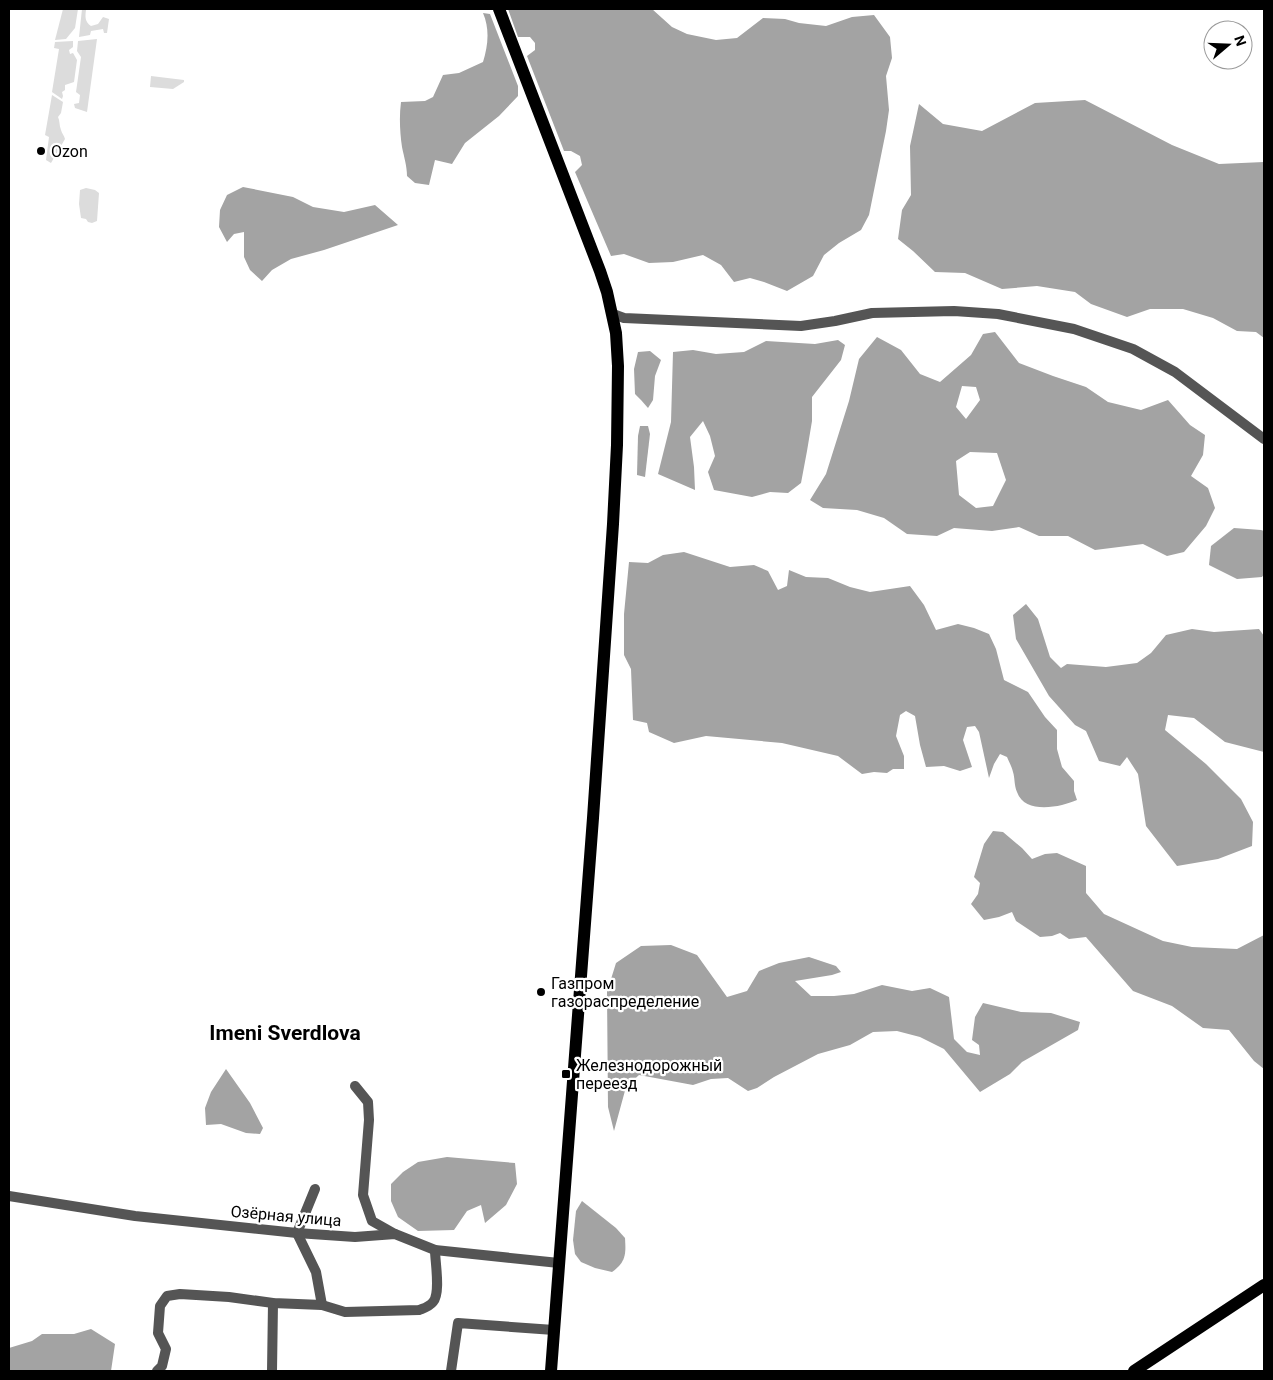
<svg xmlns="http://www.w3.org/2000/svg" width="1273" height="1380" font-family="Roboto,sans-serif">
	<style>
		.green { fill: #dcdcdc }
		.water { fill: #a3a3a3; fill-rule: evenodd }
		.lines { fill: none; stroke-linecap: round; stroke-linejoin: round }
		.minor { stroke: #555; stroke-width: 10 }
		.major { stroke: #000; stroke-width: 12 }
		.poi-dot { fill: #000; stroke: #fff; stroke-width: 2 }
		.labels { text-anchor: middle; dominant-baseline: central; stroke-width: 4.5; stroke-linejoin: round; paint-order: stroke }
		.poi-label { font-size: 16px; fill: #000; stroke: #fff; text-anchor: start }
		.street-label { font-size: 16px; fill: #000; stroke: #fff }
		.district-label { font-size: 21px; font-weight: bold; fill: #000; stroke: #fff }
	</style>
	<rect width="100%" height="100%" fill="#fff"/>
	<g class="green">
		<path d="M63,9H78L75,28L66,39L55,40Z"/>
		<path d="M82,9L86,10C85,17 85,22 91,26L98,24L103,17L109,19L107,33H104L103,29L91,31L90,35L79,37Z"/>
		<path d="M97,39L87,112L75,108L74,104L79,103L80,95L76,92L81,57L77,51L78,41Z"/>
		<path d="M73,41V47L69,50L70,54L73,53L77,60L74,82L65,85V90L62,92L63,96L62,99L52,92L59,49L54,48L55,42Z"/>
		<path d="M151,76L184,80V82L173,89L150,87Z"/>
		<path d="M52,95L63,102L61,113L58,117C60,121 59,125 61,130C62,134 64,135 65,139L51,163L46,160L49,137L45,135Z"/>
		<path d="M86,188L95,190L99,193L97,221L92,223L88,222L86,219L81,218L79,204L80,190Z"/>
	</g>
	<g class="water">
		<path d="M508,9H652L672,27L687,34L716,40L737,38L763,18L785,19L799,23L826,26L852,17L874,15L890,37L892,58L886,76L889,110L886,131L869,215L861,230L839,243L824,255L813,276L787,291L764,282L750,278L734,282L721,265L703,255L673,262L649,263L624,254L611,256L575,172L582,165L580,156L571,151H564L527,56L535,50V43L530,37H518Z"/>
		<path d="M483,13L490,14L518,86V96L499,116L465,143L452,164L435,160L429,185L415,183L407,176C407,166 404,157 402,147C400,133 399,117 401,102L425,101L433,97L443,75L459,73L483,62C488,46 490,29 483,13Z"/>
		<path d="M1085,100L1172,145L1219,164L1264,162V338L1256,332L1237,331L1213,318L1183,309H1150L1127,317L1091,304L1075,292L1037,286L1002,289L965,273L935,272L913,251L898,239L902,210L911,195L910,146L919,104L943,124L982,131L1035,103Z"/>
		<path d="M243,187L293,197L313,207L344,212L375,205L398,225L324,250L291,259L272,270L262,281L250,270L244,257V232L234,234L227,242L219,227L220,210L227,195Z"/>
		<path d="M995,332L1019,363L1053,376L1086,387L1108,402L1141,410L1168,400L1190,425L1205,435L1203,455L1191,476L1208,488L1215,508L1206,526L1184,552L1167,556L1143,544L1095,550L1068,536H1039L1019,527L992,531L954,528L937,536L907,534L884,518L857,510L823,508L810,500L826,474L849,401L859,359L877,337L901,350L920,374L940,382L971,355L983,334ZM962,386L976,387L980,400L966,419L956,407ZM970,452L997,453L1006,480L993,506L976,508L959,495L956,461Z"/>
		<path d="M838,340L845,345L841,360L812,397V421L807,451L801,483L788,493L770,492L752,497L714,490L708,472L715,456L710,436L703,421L690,437L694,467L695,490L658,474L671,422L673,352L693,350L716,354L744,352L766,341L815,344Z"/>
		<path d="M650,351L661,360L655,376L653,400L648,408L641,400L635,394L634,369L638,352Z"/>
		<path d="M640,426H648L650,434L645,477L637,475L638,436Z"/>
		<path d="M1234,528L1261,530L1264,531V574L1262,577L1237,579L1209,565L1211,546Z"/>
		<path d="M684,552L730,567L754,565L768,571L778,590L787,586L789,570L806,577L828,578L850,587L870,592L910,586L924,605L936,630L958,624L974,628L989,634L996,649L1004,680L1028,692L1045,717L1057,730V749L1062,767L1074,781V791L1077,800C1061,807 1025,815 1017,792C1014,785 1015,778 1013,772C1012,767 1009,762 1007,757L1000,754L994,764L989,778L979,732L975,726L967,727L963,740L972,767L960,771L944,766L926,767L920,745L915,716L906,711L900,715L896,736L904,756V769H893L887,773L874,772L862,774L838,756L782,743L706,736L674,743L649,732L647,723L633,720L631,669L624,655V614L629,562L648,563L663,555Z"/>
		<path d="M1026,604L1038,619L1050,657L1061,668L1067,664L1106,667L1137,663L1151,653L1166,635L1192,629L1214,632L1259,629L1264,636V752L1225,742L1194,718L1168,715L1165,730L1206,764L1241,799L1253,822L1252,846L1218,859L1177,866L1146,826L1138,774L1127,757L1120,766L1099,761L1086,731L1075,725L1049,696L1016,639L1013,615Z"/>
		<path d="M993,831L1003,832L1022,848L1032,859L1045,854L1057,853L1086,866V893L1104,914L1163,941L1192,947L1237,949L1264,935V1069L1254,1061L1229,1030L1203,1028L1172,1006L1133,991L1086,937L1069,939L1060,933L1052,936L1040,937L1016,921L1012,912L999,917L984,920L971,904L978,894L980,883L974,877L984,844Z"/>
		<path d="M671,945L697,955L727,997L747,991L759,971L779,963L809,957L836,966L841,972L832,975L795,981L811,996H834L854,994L882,985L912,991L930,988L949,997L954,1039L967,1052L980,1055L979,1045L972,1040L975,1017L983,1003L1021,1012L1051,1013L1080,1022L1078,1030L1022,1062L1010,1074L980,1092L944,1049L920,1037L897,1031L873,1032L850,1045L818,1054L774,1077L757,1088L748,1091L728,1078L711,1079L693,1085L639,1075L626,1087L614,1131L608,1107L607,992L616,963L641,946Z"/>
		<path d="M226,1069L250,1103L263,1128L260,1134L246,1133L221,1124L206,1125L205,1108L211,1092Z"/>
		<path d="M447,1157L515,1163L517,1184L506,1205L485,1223L481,1205L467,1211L454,1230L418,1231L398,1217L391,1201V1184L403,1172L418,1162Z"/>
		<path d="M582,1201L616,1228L625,1238C626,1254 626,1262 612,1272L595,1268L581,1262L575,1254L573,1240L576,1211Z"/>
		<path d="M91,1329L115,1344L111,1371H9V1348L32,1341L42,1334H74Z"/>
	</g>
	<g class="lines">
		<g class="minor">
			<path d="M613,314L624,318L801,326L835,321L872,313L954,311L998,314L1074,329L1133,349L1175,372L1264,439"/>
			<path d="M355,1086L368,1102L369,1120L363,1195L372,1221L395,1234"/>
			<path d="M315,1189L297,1233L316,1272L322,1305"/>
			<path d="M9,1196L135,1216L297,1233L355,1237L395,1234L435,1250L559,1263"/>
			<path d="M157,1371L162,1366L166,1349L158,1333L160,1306L167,1296L180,1294L229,1297L273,1303L322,1305L345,1312L419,1310C424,1308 429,1307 433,1302C441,1293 435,1262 435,1250"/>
			<path d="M272,1371L273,1303"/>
			<path d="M451,1371L458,1323L554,1330"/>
		</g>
		<g class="major">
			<path d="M499,9L600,271L607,292L616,333L618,366L617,445L613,524L593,818L551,1371"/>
			<path d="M1134,1371L1264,1285"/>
		</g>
	</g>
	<g class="poi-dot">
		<circle cx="41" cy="151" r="5"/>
		<circle cx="541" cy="992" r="5"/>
		<rect x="561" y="1069" width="10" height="10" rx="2.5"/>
	</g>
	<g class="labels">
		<g class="poi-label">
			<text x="51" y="151">Ozon</text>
			<text x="551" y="983">Газпром<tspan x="551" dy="18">газораспределение</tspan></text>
			<text x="576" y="1065">Железнодорожный<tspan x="576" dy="18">переезд</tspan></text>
		</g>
		<g class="street-label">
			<text transform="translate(286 1216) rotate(5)">Озёрная улица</text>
		</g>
		<g class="district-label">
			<text x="285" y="1033">Imeni Sverdlova</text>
		</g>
	</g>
	<rect width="1273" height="1380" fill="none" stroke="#000000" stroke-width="20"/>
	<g transform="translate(1228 45) rotate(71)"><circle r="24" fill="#ffffff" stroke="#999999"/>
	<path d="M0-4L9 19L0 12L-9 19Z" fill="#000000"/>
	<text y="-8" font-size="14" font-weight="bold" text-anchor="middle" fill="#000000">N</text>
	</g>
</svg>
